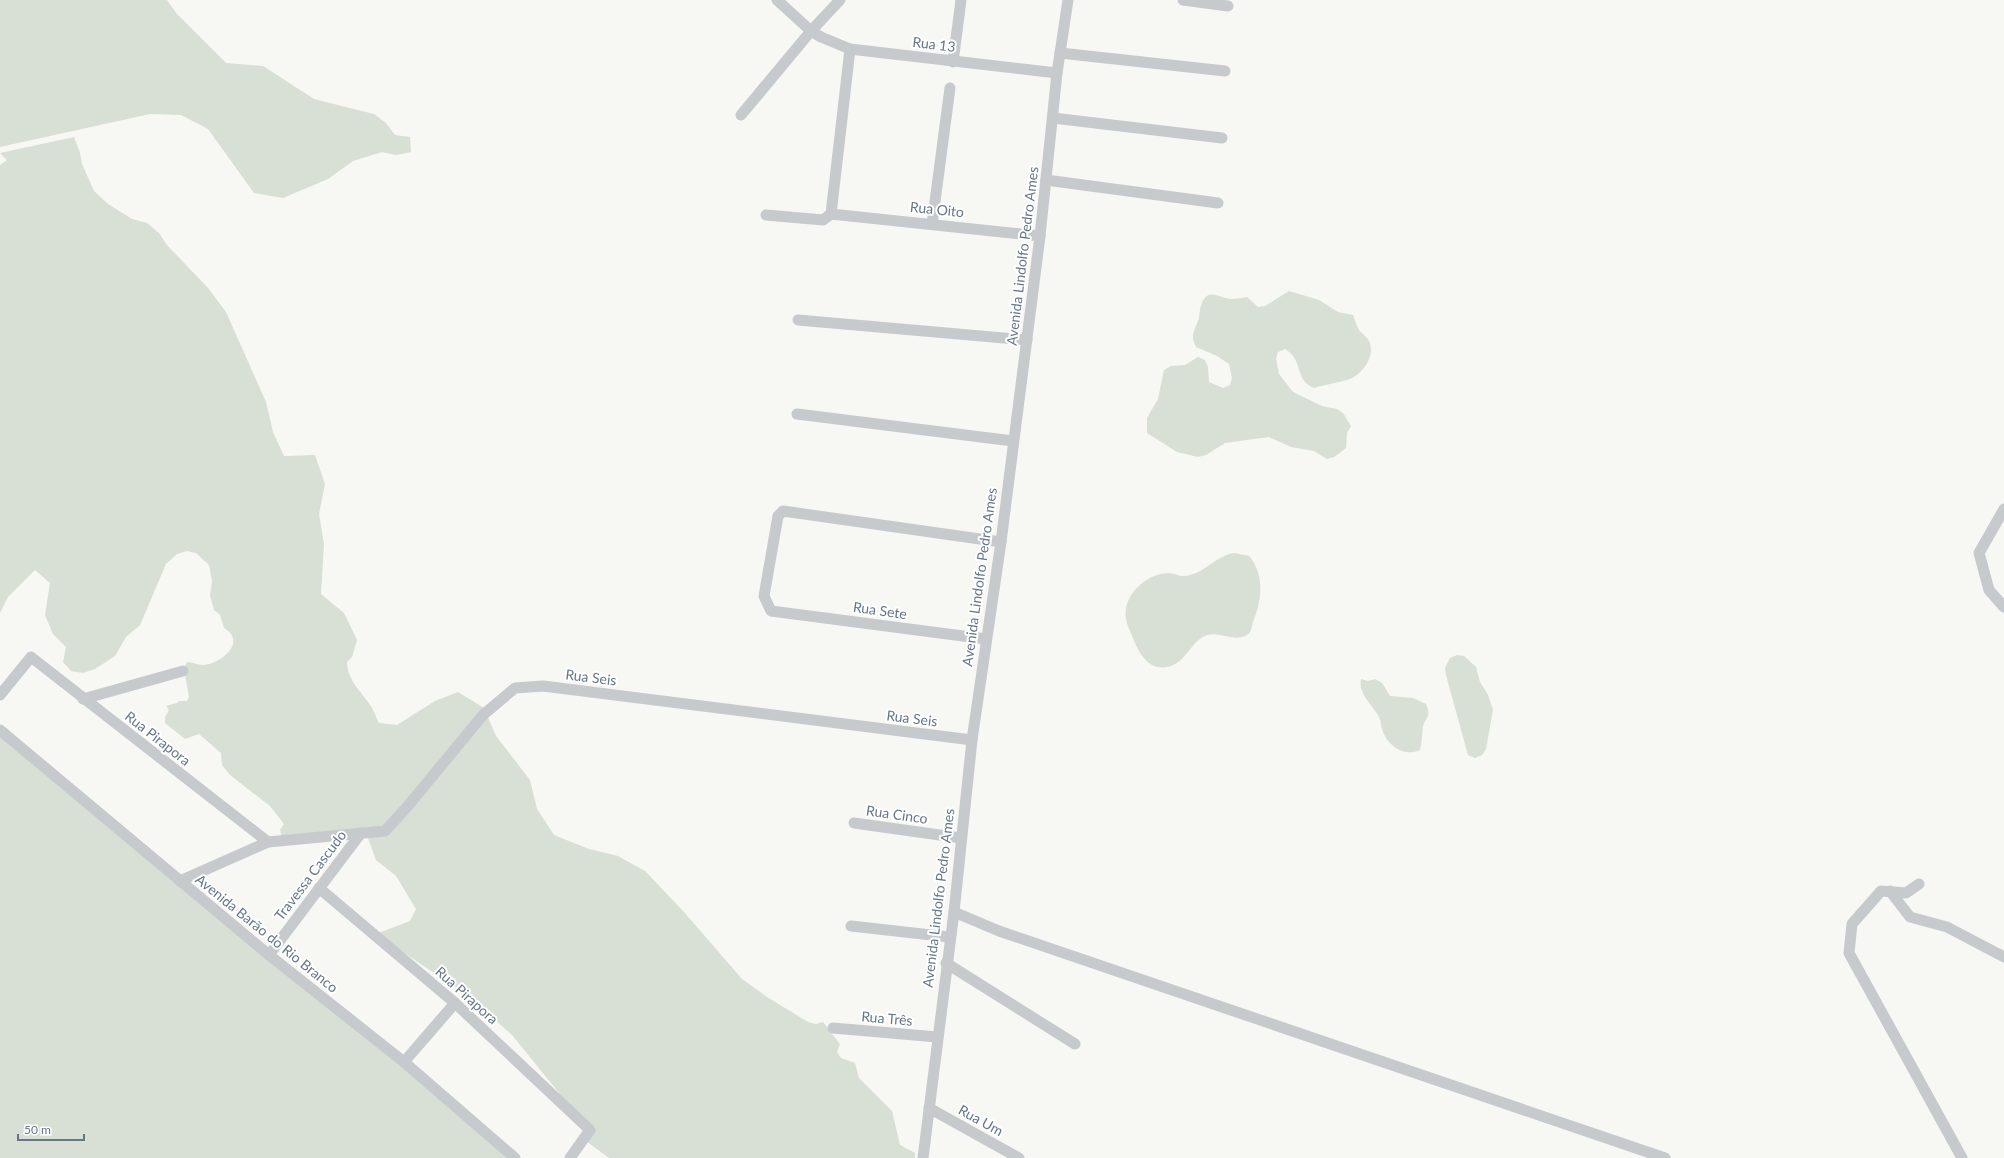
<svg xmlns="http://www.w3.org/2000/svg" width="2004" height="1158" font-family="Lato,sans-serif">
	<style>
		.green { fill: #d8dfd4 }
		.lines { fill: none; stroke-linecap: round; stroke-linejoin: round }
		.minor { stroke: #c6cacd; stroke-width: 11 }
		.labels { text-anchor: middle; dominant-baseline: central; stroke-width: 4; stroke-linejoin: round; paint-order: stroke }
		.street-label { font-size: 14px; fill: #647687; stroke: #fff }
	</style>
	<rect width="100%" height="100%" fill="#f7f7f4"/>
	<g class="green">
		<path d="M0,0H167L177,14L226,63L263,66L314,99L374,114L386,123L395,135L410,137L411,152L396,155L382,152L353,161L328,179L283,198L254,193L208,129L181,115L150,114L0,147Z"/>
		<path d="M74,137L80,153L82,164L94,191L108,204L132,219L147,223L159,233L167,245L208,288L226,312L266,402L273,432L284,456L315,455L325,484L319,514L324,544L321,594L344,613L357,640L352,657L347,662C347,681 363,693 372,708C375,713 376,718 379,723L397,725L435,701L458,692L484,708L496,736L530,780L537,809L554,835L589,849L618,856L645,871L684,912L742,979L767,997L808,1022L816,1024L823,1022L840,1044L837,1052L841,1058L855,1063L859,1078L892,1111L900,1145L915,1153V1158H609L586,1141L595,1128L568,1104L512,1035L467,995L376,934L410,921L416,909L396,876L376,860L365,830L282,838L280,830L284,824L270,806L230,775L222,765L221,753L199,734L185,739L165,723V717L169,710L166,706L177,703L179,701H187L189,697L184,668L187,662C192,662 198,665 203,665C220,664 248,642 224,628L220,615L214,610L210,596L212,581L209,565L196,553L187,551L177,554L166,564L140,625L126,637L115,656L95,669L83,673L71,671L63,662L66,647L53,634L45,615L50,583L35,570L8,597L0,613V165L7,160L0,153Z"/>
		<path d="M1289,291L1319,300L1338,312L1353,315C1355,320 1356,325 1359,330C1362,334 1367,337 1369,341C1376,355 1363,374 1350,379C1339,383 1326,384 1314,388C1294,380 1304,360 1285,349L1278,352L1276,359L1279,374L1293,392L1322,406L1337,409L1343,413L1351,426L1347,433L1346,448L1334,457L1327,459L1314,451L1291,447L1269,437L1225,443L1206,455L1198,457L1177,452L1147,433V418L1158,399L1164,370L1171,366L1185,365L1198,357L1205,360L1208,367L1209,382L1223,388L1230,385L1232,378L1229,364L1217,356L1196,347C1190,336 1194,332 1198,321C1200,317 1199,311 1201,306C1207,285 1220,299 1232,299C1237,299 1242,298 1247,297L1258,307L1265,306Z"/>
		<path d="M1235,553L1249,556C1265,574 1262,601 1253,622C1251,628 1252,633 1245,636C1231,642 1216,629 1203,637C1188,645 1183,671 1157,667C1145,664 1137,649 1133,638C1129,629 1124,619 1126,609C1129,590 1149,573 1169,573C1176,574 1182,578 1190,575C1207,571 1217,555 1235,553Z"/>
		<path d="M1457,655L1464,656L1476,667L1480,682L1488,695L1493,710L1486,749L1482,755L1475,758L1468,755L1446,675L1445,668L1450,658Z"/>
		<path d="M1361,679L1368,681L1375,679L1382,683L1390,696L1413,698L1426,704C1432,718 1425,717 1423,727C1422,735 1422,742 1420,750C1405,757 1389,747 1383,732C1381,727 1381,721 1379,717C1372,704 1358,694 1361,679Z"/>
		<path d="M0,734L512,1158H0Z"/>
	</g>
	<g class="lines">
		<g class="minor">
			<path d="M777,0L811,31L821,37L850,49L1057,73"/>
			<path d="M1183,0L1228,6"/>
			<path d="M1060,53L1225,71"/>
			<path d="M953,62L961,0"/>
			<path d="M741,115L811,31L840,0"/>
			<path d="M1053,118L1222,138"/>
			<path d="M1046,180L1218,203"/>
			<path d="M831,214L1040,236"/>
			<path d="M766,215L823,220L831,214L850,49"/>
			<path d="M932,224L950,88"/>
			<path d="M798,320L1027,340"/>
			<path d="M797,414L1013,441"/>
			<path d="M2004,509L1979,553L1989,590L2004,607"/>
			<path d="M986,639L771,611L764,596L778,516L783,511L1001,542"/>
			<path d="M0,695L31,657L268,842"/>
			<path d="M83,699L183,671"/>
			<path d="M0,730L269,955L404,1062L515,1158"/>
			<path d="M854,823L961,838"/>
			<path d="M180,881L268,842L385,831L407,807L483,715L515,688L543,686L972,740"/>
			<path d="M1919,884L1906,893L1881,891L1852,924L1849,953L1962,1158"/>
			<path d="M319,888L455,1003L590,1130L570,1158"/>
			<path d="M1890,891L1910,917L1947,927L2004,957"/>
			<path d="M954,912L999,931L1665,1158"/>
			<path d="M851,926L949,937"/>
			<path d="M269,955L361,833"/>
			<path d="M946,963L1075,1044"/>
			<path d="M833,1028L937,1037"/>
			<path d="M404,1062L455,1003"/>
			<path d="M929,1108L1019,1158"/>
			<path d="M923,1158L954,912L972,740L1001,542L1040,236L1057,73L1068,0"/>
		</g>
	</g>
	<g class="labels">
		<g class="street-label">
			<text transform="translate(934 44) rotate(7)">Rua 13</text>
			<text transform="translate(937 209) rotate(6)">Rua Oito</text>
			<text transform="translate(1022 256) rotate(-83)">Avenida Lindolfo Pedro Ames</text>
			<text transform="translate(979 577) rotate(-82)">Avenida Lindolfo Pedro Ames</text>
			<text transform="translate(880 610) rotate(8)">Rua Sete</text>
			<text transform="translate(591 677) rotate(7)">Rua Seis</text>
			<text transform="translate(912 718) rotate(7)">Rua Seis</text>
			<text transform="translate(158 738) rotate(38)">Rua Pirapora</text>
			<text transform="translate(897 814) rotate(8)">Rua Cinco</text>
			<text transform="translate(310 875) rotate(-53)">Travessa Cascudo</text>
			<text transform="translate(938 898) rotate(-83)">Avenida Lindolfo Pedro Ames</text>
			<text transform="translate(267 933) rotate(39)">Avenida Barão do Rio Branco</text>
			<text transform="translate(467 995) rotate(42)">Rua Pirapora</text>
			<text transform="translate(887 1018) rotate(5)">Rua Três</text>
			<text transform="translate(981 1120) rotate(29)">Rua Um</text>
		</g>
	</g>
	<path d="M18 1134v6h66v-6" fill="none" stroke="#647687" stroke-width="2"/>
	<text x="24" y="1134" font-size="12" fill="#647687" stroke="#ffffff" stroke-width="3" paint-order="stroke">50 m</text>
</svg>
